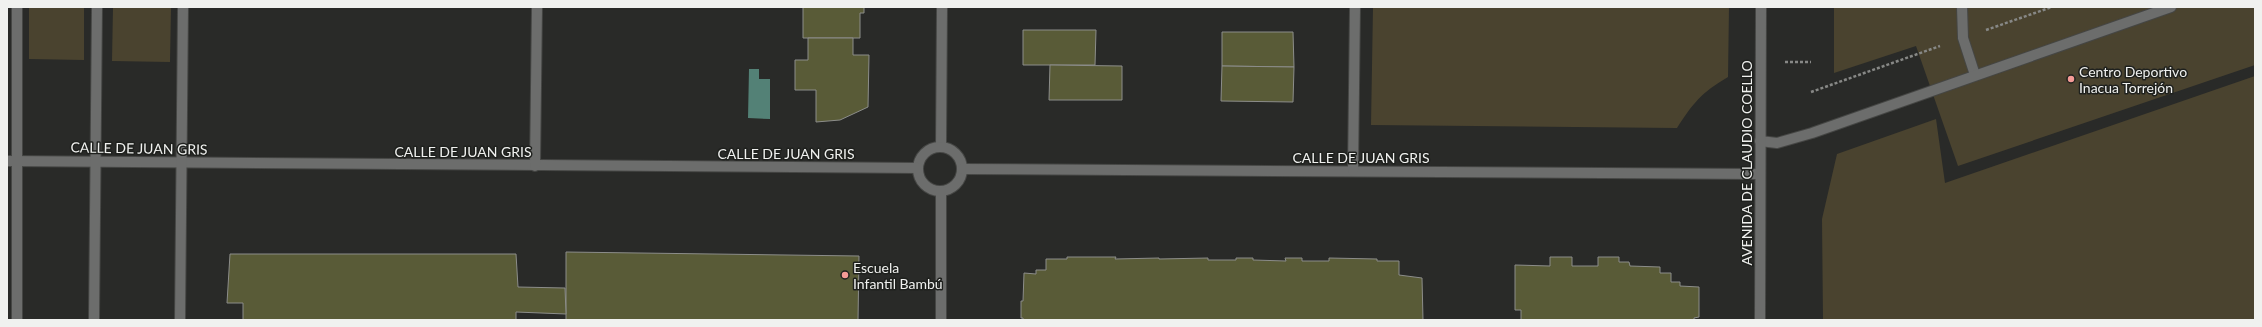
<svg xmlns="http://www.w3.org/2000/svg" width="2262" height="327" font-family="Lato,sans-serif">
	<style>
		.green { fill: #4a432f }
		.water { fill: #538176 }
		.building { fill: #595b37; stroke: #8c8d8a }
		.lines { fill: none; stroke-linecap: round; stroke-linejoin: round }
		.minor-casing { stroke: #454644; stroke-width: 12 }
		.path { stroke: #878886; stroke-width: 2.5; stroke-dasharray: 3 2; stroke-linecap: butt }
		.minor { stroke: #6c6d6c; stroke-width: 10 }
		.poi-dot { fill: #f59b96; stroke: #1f211e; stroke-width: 1.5 }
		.labels { text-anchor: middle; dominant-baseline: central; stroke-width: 3; stroke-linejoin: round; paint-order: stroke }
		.poi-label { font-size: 14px; fill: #f0f1ef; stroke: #1f211e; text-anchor: start }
		.street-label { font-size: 14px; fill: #f0f1ef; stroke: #1f211e }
	</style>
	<rect width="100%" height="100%" fill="#292a28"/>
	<g class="green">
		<path d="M29,7H84V60L29,59Z"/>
		<path d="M113,7H171L170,62L112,61Z"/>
		<path d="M1373,7H1729L1728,77C1701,93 1694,102 1677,128L1371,125Z"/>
		<path d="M1834,7H2255V65L1958,166L1916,46L1834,73Z"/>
		<path d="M2255,76V320H1823L1822,219L1837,154L1936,119L1945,183Z"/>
	</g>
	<path class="water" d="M749,69H759V79H770V119L748,118Z"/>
	<g class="building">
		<path d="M803,7H864V13H860V38H803Z"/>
		<path d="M1023,30H1096L1095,65H1023Z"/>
		<path d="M1222,32H1293L1294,67L1222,66Z"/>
		<path d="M808,38H853V55H869L868,107L840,120L816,122V90H795V60H808Z"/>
		<path d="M1050,65L1122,66V100H1049Z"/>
		<path d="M1222,66L1294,67L1293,102L1221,101Z"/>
		<path d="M566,252L859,256L858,320H566Z"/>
		<path d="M230,254H516L518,287L565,288L566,314L516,312V320H243V303H227Z"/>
		<path d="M1067,257H1116L1115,259L1159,258V259L1208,258V260H1236V258H1253V260L1286,261L1285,258H1302V261H1329V258L1377,259V261H1399V275L1422,278L1423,320H1023V318H1021V301H1023L1024,273L1036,274V270H1046V259H1067Z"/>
		<path d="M1550,257H1572V266H1598V257H1619V262H1629L1630,266L1660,267V273H1671V282H1680V286L1699,287V317L1694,318V320H1521V310H1515V265L1550,266Z"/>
	</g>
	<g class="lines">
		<defs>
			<g id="minor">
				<path d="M1962,7L1963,38L1975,75"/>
				<path d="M1760,141L1777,143L1812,133L2171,7"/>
				<path d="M941,147L942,7"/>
				<circle cx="940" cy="169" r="22"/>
				<path d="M7,161L918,168"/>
				<path d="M535,166L537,7"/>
				<path d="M962,169L1759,174"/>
				<path d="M1353,171L1355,7"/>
				<path d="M17,320V7"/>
				<path d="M94,320L97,7"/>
				<path d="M180,320L183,7"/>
				<path d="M941,320V191"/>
				<path d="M1760,320L1761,7"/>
			</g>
		</defs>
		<use href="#minor" class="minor-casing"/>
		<g class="path">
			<path d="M1986,30L2052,7"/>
			<path d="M1785,62H1811"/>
			<path d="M1811,92L1940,46"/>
		</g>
		<use href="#minor" class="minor"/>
	</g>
	<g class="poi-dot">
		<circle cx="2071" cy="79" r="4"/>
		<circle cx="845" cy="275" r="4"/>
	</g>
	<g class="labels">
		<g class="poi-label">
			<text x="2079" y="71">Centro Deportivo<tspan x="2079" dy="16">Inacua Torrejón</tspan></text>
			<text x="853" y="267">Escuela<tspan x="853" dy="16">Infantil Bambú</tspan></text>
		</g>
		<g class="street-label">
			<text transform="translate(139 148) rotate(1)">CALLE DE JUAN GRIS</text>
			<text x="463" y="151">CALLE DE JUAN GRIS</text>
			<text x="786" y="153">CALLE DE JUAN GRIS</text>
			<text x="1361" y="157">CALLE DE JUAN GRIS</text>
			<text transform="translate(1746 163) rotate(-90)">AVENIDA DE CLAUDIO COELLO</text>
		</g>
	</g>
	<rect width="2262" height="327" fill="none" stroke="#f0f1ef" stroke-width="16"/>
</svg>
